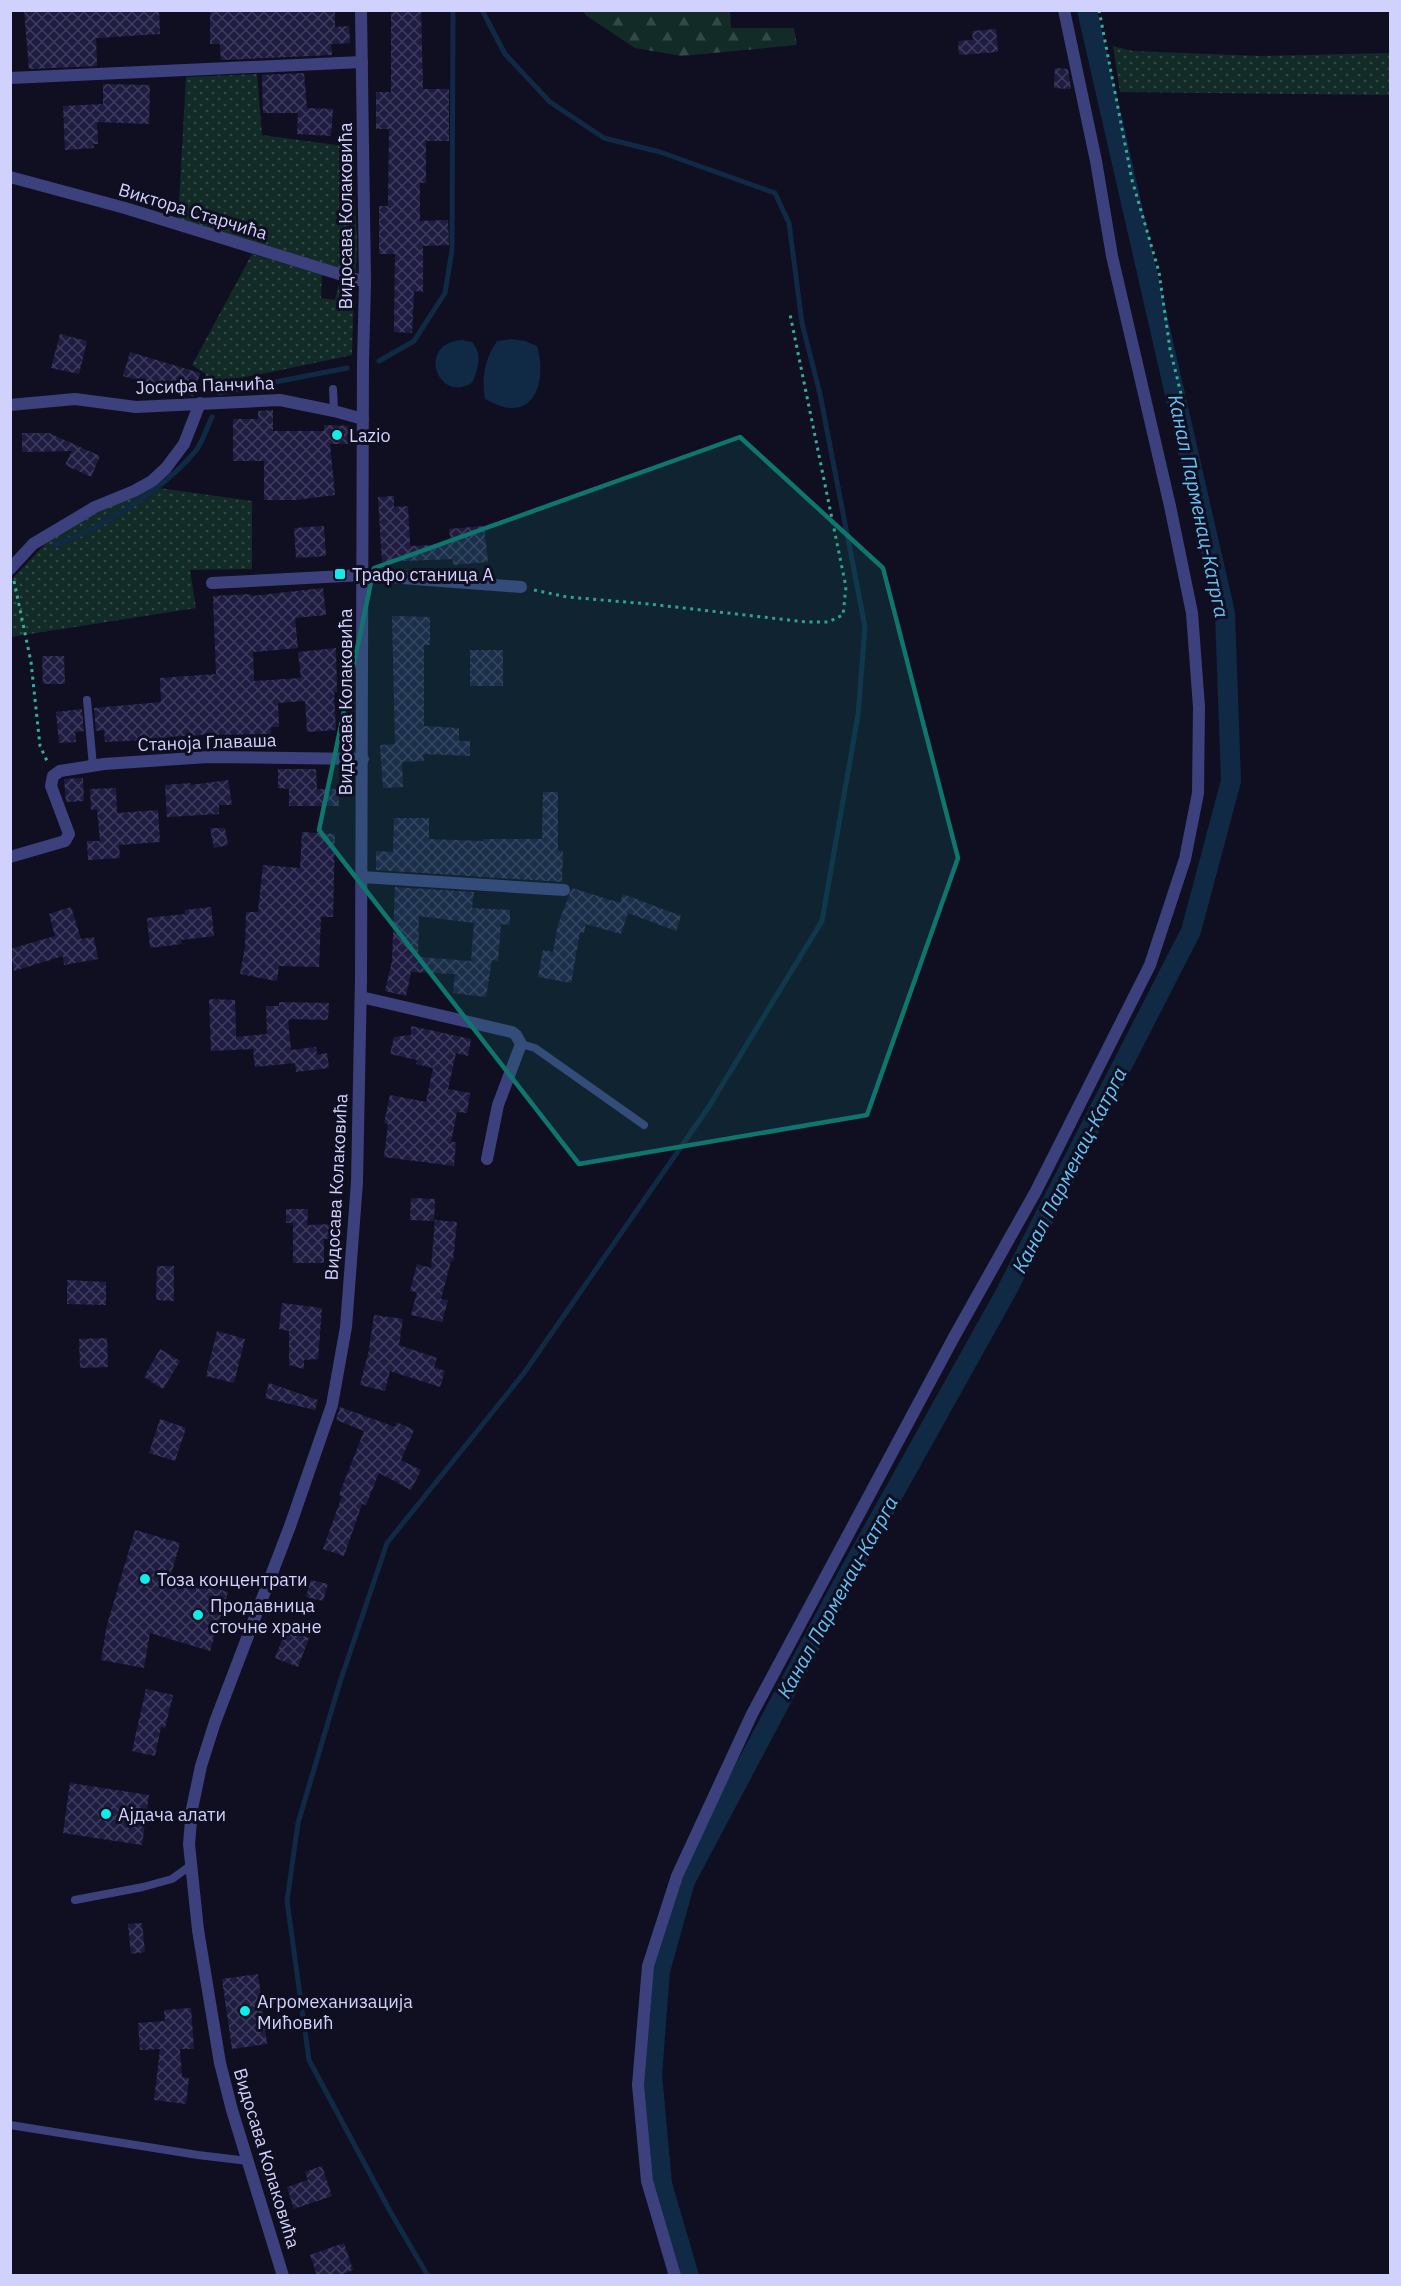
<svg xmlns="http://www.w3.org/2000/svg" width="1401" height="2286" font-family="'IBM Plex Sans',sans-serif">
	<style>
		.grass { fill: url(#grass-dots) }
		.forest { fill: url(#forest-firs) }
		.water { fill: #102944 }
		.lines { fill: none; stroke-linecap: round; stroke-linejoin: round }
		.stream { stroke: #102944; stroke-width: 5 }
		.canal { stroke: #102944; stroke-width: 20 }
		.building { fill: url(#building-cross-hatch); fill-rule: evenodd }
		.path { stroke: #35ad98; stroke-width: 3; stroke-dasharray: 3 4.5; stroke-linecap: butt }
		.service { stroke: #3c417e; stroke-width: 8 }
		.minor { stroke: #3c417e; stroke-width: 12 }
		.tertiary { stroke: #3c417e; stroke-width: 12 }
		.marked { fill: #0f766e; fill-opacity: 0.2; stroke: #0f766e; stroke-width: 4.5; stroke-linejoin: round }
		.poi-dot { fill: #0dedea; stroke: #100f21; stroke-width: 2 }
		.labels { text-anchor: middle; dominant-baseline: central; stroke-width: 6; stroke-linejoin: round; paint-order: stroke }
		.street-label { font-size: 18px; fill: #d1d1fd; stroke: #100f21 }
		.poi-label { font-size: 18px; fill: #d1d1fd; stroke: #100f21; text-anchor: start }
		.water-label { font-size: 20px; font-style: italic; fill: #65c4f7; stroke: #100f21 }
	</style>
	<defs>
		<pattern id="grass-dots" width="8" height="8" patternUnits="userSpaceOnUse" patternTransform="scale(1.5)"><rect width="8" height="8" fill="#122b27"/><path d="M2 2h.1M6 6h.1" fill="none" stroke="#334947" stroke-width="1.8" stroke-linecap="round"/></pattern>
		<pattern id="forest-firs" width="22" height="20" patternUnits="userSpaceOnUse" patternTransform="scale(1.5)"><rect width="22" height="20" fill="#122b27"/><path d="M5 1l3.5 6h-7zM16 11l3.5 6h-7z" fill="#334947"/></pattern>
		<pattern id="building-cross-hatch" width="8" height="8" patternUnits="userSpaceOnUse" patternTransform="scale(1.5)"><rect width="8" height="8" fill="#1f1c41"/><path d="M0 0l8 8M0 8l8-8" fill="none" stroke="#3e3c5d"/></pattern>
	</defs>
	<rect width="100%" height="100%" fill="#100f21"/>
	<g class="grass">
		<path d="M1113,46L1133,51L1262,56L1390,53V95L1120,92Z"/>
		<path d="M257,74L262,135L351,147L357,239L356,272H347L178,221L186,77Z"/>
		<path d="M252,254L322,275L321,298L335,300L339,284L354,288L352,355L262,374L202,384L206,374L192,365Z"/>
		<path d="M152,487L252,501V569L190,570L196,608L11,637V580L49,540L78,522Z"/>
	</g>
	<path class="forest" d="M582,11H730L731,28H794L797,45L681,56L635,48L587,16Z"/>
	<g class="water">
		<path d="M511,339L525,341L537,346C544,367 542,407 513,408C503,409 494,403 485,399C481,379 485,358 497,341Z"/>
		<path d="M462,340L472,342C483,354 478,370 472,383C437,404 416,343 462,340Z"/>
	</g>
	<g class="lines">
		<g class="stream">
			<path d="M379,361L414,341L445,293L452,250L453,10"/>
			<path d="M219,393L347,368"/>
			<path d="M56,545C102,527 160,492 193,454C202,445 206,429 212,417"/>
			<path d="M428,2276L391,2213L309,2060L287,1901L298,1823L340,1682L387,1543L524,1373L708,1108L822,921L858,715L865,627L820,394L802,323L789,223L775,193L660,152L604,138L550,102L505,54L482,10"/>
		</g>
		<path class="canal" d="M689,2276L662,2184L652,2075L660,1971L685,1881L838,1593L1006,1292L1191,931L1231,781L1225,613L1087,10"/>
	</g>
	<g class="building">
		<path d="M24,10H159L160,34L96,38L97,66L29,69Z"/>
		<path d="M210,10H335V27L349,26L350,43L331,44L332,55L221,60L220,44H210Z"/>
		<path d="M391,10H421L423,89H449V141H426V183H420V221L448,220L449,245L423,246V292L414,291L412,333L394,332L395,254H379V206H388L389,129H376V92H391Z"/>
		<path d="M996,29L998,52L959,55L958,41L973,40L972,31Z"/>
		<path d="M1055,68L1068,69L1071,89L1054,88Z"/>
		<path d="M304,73L307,108L333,109L331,136L297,134L298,113H263L262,75Z"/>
		<path d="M103,84L150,85L149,124L97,122L98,144H93L94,148L65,150L63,106L103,104Z"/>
		<path d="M60,334L87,341L79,374L51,368Z"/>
		<path d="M130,352L200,373L193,396L123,376Z"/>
		<path d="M273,410V431H324V425L350,426L349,444H330L335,495L295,500H264V461H233V419H258V411Z"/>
		<path d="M22,433H49L100,456L91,477L65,465L72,451L22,452Z"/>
		<path d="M394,496V507L408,506L410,546L451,544L449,529L484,526L488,562L453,565V559L382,562L378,497Z"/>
		<path d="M324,526L326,556L296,558L294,528Z"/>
		<path d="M323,588L326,615L295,618L298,648L253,652L254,681L301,678L298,652L336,648L337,692H334L336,730L307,732L305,701L278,703L279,727H271V734L201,735L167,737V739L105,742L104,730L96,731L94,708L161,702L160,678L216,674L213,596L251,594V596Z"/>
		<path d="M392,616L430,617V645H424V726L459,728V741H470V756L423,754L424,761L402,762L403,787L383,788L380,745L395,744Z"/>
		<rect x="470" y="650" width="33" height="36"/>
		<path d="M42,656H64L65,684H43Z"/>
		<path d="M82,709L84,731L75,732L76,742L59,743L56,712Z"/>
		<path d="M278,769H316L317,789H339V806H289V789L278,788Z"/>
		<path d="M83,778L84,801L66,802L64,779Z"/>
		<path d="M228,780L232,805H219V814L167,817L165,785L191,783V785Z"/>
		<path d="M116,788L117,813L158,810L160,842L119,845L120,858L88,860L87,841H100L97,810H91L90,789Z"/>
		<path d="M543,792H558V851H563L562,882L376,870V851L393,852L394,818H429V839L483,841V839H542Z"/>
		<path d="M210,828H225L228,845L214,848Z"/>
		<path d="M302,832L335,834L333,917H321L319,967L279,966L277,981L240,974L245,947L246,912H258L263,865L300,868Z"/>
		<path d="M395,887L474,892L472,908L510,910V925L501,924L498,961L492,960L486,997L453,993L455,974L411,972L406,996L385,991L392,961ZM419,916L474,923L471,961L418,957Z"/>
		<path d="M572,888L620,903L623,894L681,916L676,931L628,913L621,934L586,924L584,933L580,932L571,983L538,977L543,950L553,952L558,924Z"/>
		<path d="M71,907L81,939L94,937L98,959L64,965L63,956L14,971L10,949L55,936L49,914Z"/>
		<path d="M211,907L214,936L181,940L182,944L150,948L147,918L185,914V910Z"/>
		<path d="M209,999L235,1000L236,1037L267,1034L266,1006H279V1002L329,1003L328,1020L290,1019L288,1021L291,1050L316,1047L317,1055L327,1053L329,1068L296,1072L295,1063L255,1067L253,1049L211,1051Z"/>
		<path d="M411,1026L471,1039L468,1056L456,1053L448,1089L470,1093L467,1113L457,1112L451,1142H456L454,1166L384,1157L388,1124L384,1123L390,1095L426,1102L433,1068L416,1064L417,1060L390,1054L394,1037L411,1035Z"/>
		<path d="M411,1198L435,1199L434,1221L410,1220Z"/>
		<path d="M286,1209H308L307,1225L334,1224L335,1238L324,1239V1263H293V1223H286Z"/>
		<path d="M435,1220L457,1222L453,1261H451L441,1299L448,1300L442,1322L411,1315L417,1292L410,1291L417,1264L431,1268Z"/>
		<path d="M157,1266H174V1301L156,1300Z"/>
		<path d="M67,1280L106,1282V1305L67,1304Z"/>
		<path d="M282,1303L322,1308L318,1359L304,1360V1369L289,1365V1331L279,1329Z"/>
		<path d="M374,1315L403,1319L399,1345L437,1358L434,1367L445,1371L440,1387L390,1371L385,1391L360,1385L369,1350Z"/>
		<path d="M217,1331L245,1339L234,1383L206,1376Z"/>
		<path d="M107,1338L108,1367L80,1368L79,1339Z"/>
		<path d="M160,1349L180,1361L163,1389L144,1377Z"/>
		<path d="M269,1383L318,1400L315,1410L265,1398Z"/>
		<path d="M340,1407L395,1427L397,1422L414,1430L401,1460L421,1470L411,1490L379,1473L366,1505L362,1504L344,1556L323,1549L342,1496L339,1495L364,1431L336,1420Z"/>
		<path d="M160,1419L186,1428L175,1461L149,1453Z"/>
		<path d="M135,1530L180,1543L171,1575L228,1592L210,1651L150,1633L144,1668L101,1660L107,1625Z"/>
		<path d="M311,1580L328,1584L323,1601L306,1597Z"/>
		<path d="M286,1629L309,1638L298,1667L275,1658Z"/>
		<path d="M146,1689L173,1695L165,1728L161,1727L155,1756L132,1751Z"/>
		<path d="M70,1783L149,1795L142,1845L63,1833Z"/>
		<path d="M142,1923L145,1952L131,1954L128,1924Z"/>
		<path d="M258,1974L267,2044L232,2049L222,1979Z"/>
		<path d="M191,2008L194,2049H180L182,2077L189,2078L186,2104L154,2100L160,2049L140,2050L138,2023L165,2021L164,2010Z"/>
		<path d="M322,2166L332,2196L294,2209L287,2187L308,2180L305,2172Z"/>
		<path d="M344,2243L353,2270L337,2276H317L310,2255Z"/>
	</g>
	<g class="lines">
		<g class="path">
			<path d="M1099,10L1132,180L1159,272L1170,349L1185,410"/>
			<path d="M14,581L31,662L40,746L48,763"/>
			<path d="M534,590L567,597L649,604L806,622H828L843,615L846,587L790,314"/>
		</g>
		<g class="service">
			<path d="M333,389L334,411"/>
			<path d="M87,700L93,766"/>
			<path d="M521,1044L535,1048L644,1125"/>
			<path d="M75,1900L143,1887L172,1879L190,1866"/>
			<path d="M10,2125L198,2155L248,2161"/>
		</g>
		<g class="minor">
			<path d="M10,78L362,62"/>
			<path d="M10,177L125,208L365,282"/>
			<path d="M10,405L75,399L136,407L280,400L334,411L363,419"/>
			<path d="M10,569L33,544L95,507L134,491L152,481L166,468L184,444L200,403"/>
			<path d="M212,583L363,575L521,587"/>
			<path d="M10,857L65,841L69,834L51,786L53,776L60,771L104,764L208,757L363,759"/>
			<path d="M362,877L564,890"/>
			<path d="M361,997L512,1032L516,1035L521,1044L498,1105L487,1159"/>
			<path d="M675,2276L647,2181L638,2085L648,1966L677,1876L752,1714L954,1337L1036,1191L1150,965L1185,859L1198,793L1199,707L1192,613L1170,506L1112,256L1096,161L1064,10"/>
		</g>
		<path class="tertiary" d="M283,2276L232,2110L220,2063L198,1930L189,1844L192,1809L201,1766L215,1722L290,1526L332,1405L346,1327L357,1182L361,979L363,361L365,282L361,10"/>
	</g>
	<path class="marked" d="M740,437L883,568L958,858L867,1115L579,1164L319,830L374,568Z"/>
	<g class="poi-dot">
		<circle cx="337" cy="435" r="6"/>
		<rect x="334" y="568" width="12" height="12" rx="3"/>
		<circle cx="145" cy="1579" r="6"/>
		<circle cx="198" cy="1615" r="6"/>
		<circle cx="106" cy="1814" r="6"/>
		<circle cx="245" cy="2011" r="6"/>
	</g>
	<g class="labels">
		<g class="street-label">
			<text transform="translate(193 211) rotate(17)">Виктора Старчића</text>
			<text transform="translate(345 216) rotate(-90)">Видосава Колаковића</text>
			<text transform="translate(205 385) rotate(-2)">Јосифа Панчића</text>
			<text transform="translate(345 702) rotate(-90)">Видосава Колаковића</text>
			<text transform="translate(207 742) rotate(-2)">Станоја Главаша</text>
			<text transform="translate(336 1187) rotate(-87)">Видосава Колаковића</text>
			<text transform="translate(267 2158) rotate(73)">Видосава Колаковића</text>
		</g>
		<g class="poi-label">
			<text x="349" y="435">Lazio</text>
			<text x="352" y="574">Трафо станица А</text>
			<text x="157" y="1579">Тоза концентрати</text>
			<text x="210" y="1605">Продавница<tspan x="210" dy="21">сточне хране</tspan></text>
			<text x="118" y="1814">Ајдача алати</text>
			<text x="257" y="2001">Агромеханизација<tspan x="257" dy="21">Мићовић</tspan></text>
		</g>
		<g class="water-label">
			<text transform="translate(1199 506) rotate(78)">Канал Парменац-Катрга</text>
			<text transform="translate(1069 1170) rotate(-63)">Канал Парменац-Катрга</text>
			<text transform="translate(837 1597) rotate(-61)">Канал Парменац-Катрга</text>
		</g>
	</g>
	<rect width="1401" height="2286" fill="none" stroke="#d1d1fd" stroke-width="24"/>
</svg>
